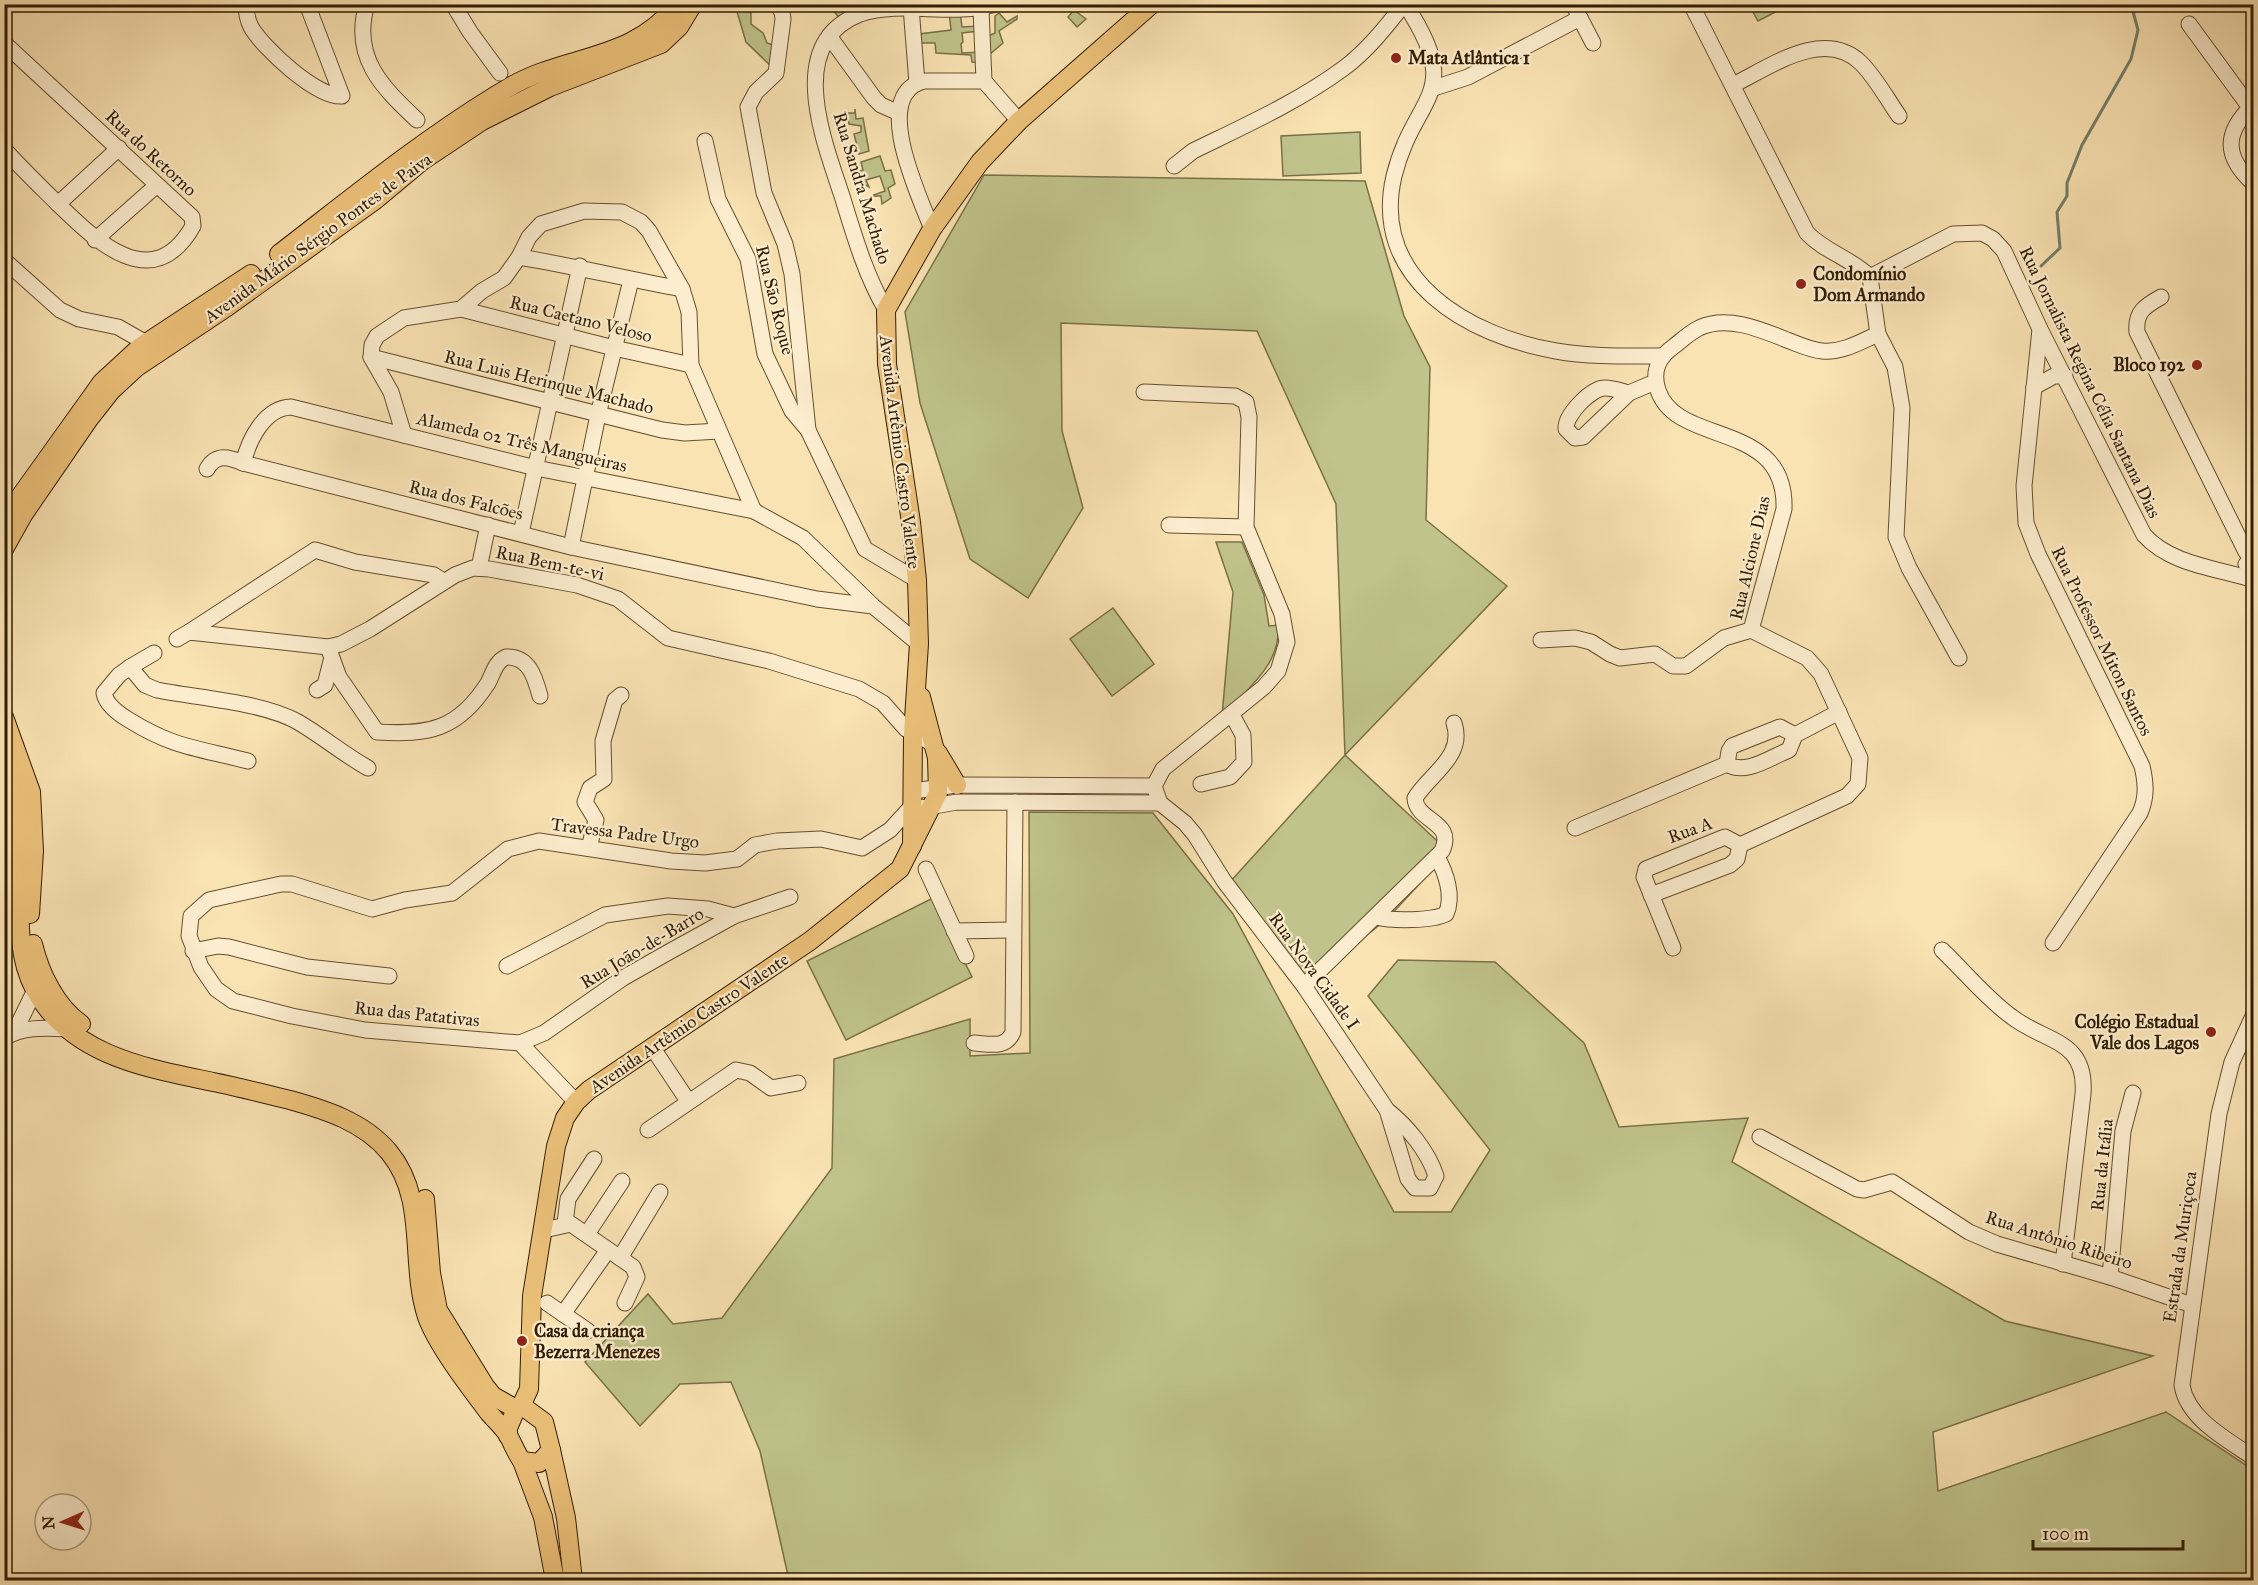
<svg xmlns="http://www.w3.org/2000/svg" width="2258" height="1585" font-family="'IM FELL Great Primer',serif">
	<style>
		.green { fill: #c0c38b; stroke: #797047; stroke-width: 1.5 }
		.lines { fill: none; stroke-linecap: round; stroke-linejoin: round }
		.stream { stroke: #737e6a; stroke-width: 3 }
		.minor-casing { stroke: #644e2f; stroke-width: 17 }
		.major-casing { stroke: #321d03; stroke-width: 20 }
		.minor { stroke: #fcedce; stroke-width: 15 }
		.major { stroke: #edc27a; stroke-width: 18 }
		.poi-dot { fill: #8f2418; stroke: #fcedce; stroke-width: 2 }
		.labels { text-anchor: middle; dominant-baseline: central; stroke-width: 4.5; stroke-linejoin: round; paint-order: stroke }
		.poi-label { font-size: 18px; font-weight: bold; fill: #321d03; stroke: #fcedce; text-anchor: start }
		.street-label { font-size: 18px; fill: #321d03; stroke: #fcedce }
	</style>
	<rect width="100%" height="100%" fill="#fae3b3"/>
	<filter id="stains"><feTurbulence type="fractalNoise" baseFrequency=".00333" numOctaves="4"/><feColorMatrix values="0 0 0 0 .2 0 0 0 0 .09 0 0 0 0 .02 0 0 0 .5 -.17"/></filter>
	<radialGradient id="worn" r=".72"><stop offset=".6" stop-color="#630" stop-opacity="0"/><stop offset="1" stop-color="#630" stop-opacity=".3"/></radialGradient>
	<g class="green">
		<path d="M735,5L751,13V24L763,33L767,43L773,45L775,70L746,42Z"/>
		<path d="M829,5H850L851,11L840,19Z"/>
		<path d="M1749,5H1789L1758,21Z"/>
		<path d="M1074,10L1086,19L1077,27L1068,17Z"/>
		<path d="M960,11L962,27L980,26L979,31L962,33L963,42L961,44L962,53L981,52L979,63L972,62L971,55L936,53L935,43H918L919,34L951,30L949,12Z"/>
		<path d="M999,13L1007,22L1017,16V19L999,31L1003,43L989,55L984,38L995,33V16Z"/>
		<path d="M855,109L856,119L863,118L869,151L859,154L854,134L861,132V126L849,124L847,113H855Z"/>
		<path d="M1360,132L1361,173L1283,176L1281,136Z"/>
		<path d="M880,156L885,171L891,170L895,184L888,188L891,198L882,204L881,196H871L885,191L880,176L866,180L869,187L862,183L860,171L863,170L861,162Z"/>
		<path d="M984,175L1365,181L1404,316L1430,367L1426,520L1507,586L1345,755L1449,852L1387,919L1309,981L1229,883L1345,755L1336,504L1257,331L1061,323L1062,431L1083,508L1028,598L970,559L920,403L905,312Z"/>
		<path d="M1216,542H1242L1264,595L1269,626L1278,625C1282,664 1246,690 1222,716L1233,592Z"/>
		<path d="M1113,608L1154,664L1112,696L1070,639Z"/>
		<path d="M1029,812L1153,813L1233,914L1394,1212H1451L1490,1150L1368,996L1398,960L1495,962L1584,1043L1619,1127L1748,1118L1732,1162L2005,1321L2153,1356L1933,1432L1938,1491L2166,1412L2253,1470V1580H789L760,1451L731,1382L680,1384L640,1426L585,1362L648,1294L673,1324L722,1318L832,1168L834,1059L970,1019V1056L1030,1053Z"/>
		<path d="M933,898L972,977L846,1040L807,961Z"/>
	</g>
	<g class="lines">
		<path class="stream" d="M2041,266L2060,248L2057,212L2067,196V183L2082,145L2131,59L2138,30L2131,4"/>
		<defs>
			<g id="minor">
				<path d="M246,4C246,13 247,19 251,27C263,48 317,98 342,96L307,4"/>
				<path d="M367,4C351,57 382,87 417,120"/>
				<path d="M453,4L470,32L500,73"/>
				<path d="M777,4L782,12L783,19L776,73L756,92L748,107L764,193L785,244L792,274L808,430"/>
				<path d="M1405,4C1466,96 1414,94 1394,176C1370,280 1469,336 1556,351C1590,357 1626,356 1661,356"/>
				<path d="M1691,4L1807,233C1825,252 1851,258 1870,277L1878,334L1895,367L1902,408L1896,537L1909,568L1959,658"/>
				<path d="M911,7L917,83"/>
				<path d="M981,9L984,81"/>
				<path d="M1580,18L1593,43"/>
				<path d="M2189,24L2254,113"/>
				<path d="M829,36L874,98L881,105L899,113"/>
				<path d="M4,43L192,217L193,226C153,296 97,242 59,205C41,187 22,169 4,149"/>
				<path d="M1733,85C1770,67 1824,27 1861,63C1876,78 1887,99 1899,116"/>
				<path d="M1434,88L1468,77L1580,18L1573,4"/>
				<path d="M2254,104C2223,133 2224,157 2254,184"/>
				<path d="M705,141L718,199L748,259L765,354L792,411L808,430L865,549L917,580"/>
				<path d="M1174,166L1193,151C1244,126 1298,102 1344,68C1367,51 1386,27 1404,4"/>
				<path d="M58,204L119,148"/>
				<path d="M932,229C920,198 869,92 925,81H984L1019,121"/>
				<path d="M95,240L157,185"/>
				<path d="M519,257C574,266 627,279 682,289"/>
				<path d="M4,260L60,310L79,319L118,327L146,343"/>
				<path d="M1870,277L1953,234L1982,233L1993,239L2004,251L2040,329L2144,535C2171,565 2217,568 2254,580"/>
				<path d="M2161,297C2145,306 2135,312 2137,332L2246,552"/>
				<path d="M461,309L614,348L691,365"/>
				<path d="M886,310C865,274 854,235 842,196C824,141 784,43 860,14C903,0 952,17 995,4"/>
				<path d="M2040,329L2024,486L2026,523L2038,554L2142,766C2146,783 2147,797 2140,813L2053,943"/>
				<path d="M371,357L662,430L685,433L719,431"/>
				<path d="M2034,387L2054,376H2065"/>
				<path d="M1144,392L1235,396L1246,402L1249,417L1246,527L1282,614L1287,642L1278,671L1264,687L1163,769L1154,786L1160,803L1185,823L1195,835L1224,881L1304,986L1387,1110C1407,1126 1428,1151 1436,1176L1430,1188H1415L1408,1179L1387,1110"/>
				<path d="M1629,393C1621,391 1613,388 1605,388C1591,388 1565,415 1566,429L1575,438L1583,437L1629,393L1655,382"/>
				<path d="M404,435L391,392L371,357L372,345L377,336L404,318L461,309L482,291L504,278L519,257L529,237L541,224L584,211L622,212L641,222L649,231L682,289L689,312L691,365L754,511"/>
				<path d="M207,469C216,453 229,457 243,463"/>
				<path d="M1169,525L1246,527"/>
				<path d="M521,533L580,266"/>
				<path d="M571,547L598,415L631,280"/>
				<path d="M2246,564L2254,567"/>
				<path d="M479,568L488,525"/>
				<path d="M873,606L817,599L571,547L243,463C249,440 264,408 291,407L536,468L754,511L803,538L873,606L919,644"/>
				<path d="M189,632L315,550L355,562L434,575L443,581"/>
				<path d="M177,639L189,632L328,647L341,644L370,629L455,575L473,568L489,569L577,585L618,599L668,638L769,661L859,689L883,703L906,729L933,744"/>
				<path d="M1541,640L1575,638L1591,642L1610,654L1620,658L1655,654L1673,666H1686L1724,638L1751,630"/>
				<path d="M328,647L339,677L377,732C429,735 458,730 488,683C493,674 495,662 506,657C529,656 535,677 540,696"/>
				<path d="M154,653L130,667L145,685L157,690C197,698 263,702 298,722C322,736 343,754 368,768"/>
				<path d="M130,667L119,675L104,693C106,705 119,714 129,720C174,748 198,748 248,761"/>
				<path d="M317,690L325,685L331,661"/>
				<path d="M1795,735L1839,712"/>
				<path d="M1727,764L1729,751L1732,746L1780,727L1795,735"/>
				<path d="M1727,764C1745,776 1771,757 1789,750L1795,735"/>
				<path d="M1201,784L1230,777L1244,762L1243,735L1232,715"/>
				<path d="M913,791L957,785L1154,786"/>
				<path d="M1575,828L1727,764"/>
				<path d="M1740,845L1847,796L1858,784L1860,758L1821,674L1807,658L1751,630L1784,509C1787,419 1676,447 1658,390C1652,371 1658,358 1673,347C1681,341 1689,333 1699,328C1727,315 1760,329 1787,340C1798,344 1810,350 1822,351C1842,353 1860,342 1878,334"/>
				<path d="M589,848L596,820L585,802L590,788L604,779L603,741L615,700L621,695"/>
				<path d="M926,869L966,956"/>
				<path d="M1651,895L1730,865L1737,859L1740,845"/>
				<path d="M1376,917C1392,921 1432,921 1446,914C1454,896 1446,873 1437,857"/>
				<path d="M954,931L1013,930"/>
				<path d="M1673,948L1644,877L1646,869L1725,837L1740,845"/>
				<path d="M1942,950C1965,972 1987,999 2012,1017C2046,1043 2087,1039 2083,1094L2063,1264"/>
				<path d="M193,951L218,946L229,947L307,967L389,976"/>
				<path d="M507,966L605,915L668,906L708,909L734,916"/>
				<path d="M1304,986L1442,851C1456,821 1416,822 1415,798C1431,773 1465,756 1454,723"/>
				<path d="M2254,1014L2232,1062L2219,1114L2182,1385C2187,1419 2228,1440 2254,1458"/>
				<path d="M15,1031L35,990"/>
				<path d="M4,1038C24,1026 46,1028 69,1029"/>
				<path d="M520,1043L544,1033L623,978L667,953L734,916L790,897"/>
				<path d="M974,1043C990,1044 1006,1049 1013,1032L1015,802"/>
				<path d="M652,1047L688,1101"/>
				<path d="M576,1102L520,1043L365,1030L292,1016L233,1001L216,989L201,967L189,936L191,916L209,900L281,884H292L372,909L405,900L452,893L508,849L539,841L671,861L705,863L737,859L755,845L777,841L821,839L862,848L890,830L912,806L923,808L957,802L1160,803"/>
				<path d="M648,1130L736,1070L750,1073L771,1088L798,1083"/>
				<path d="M1760,1137L1857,1189L1864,1190L1892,1182L1969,1232L1997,1244L2110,1277L2192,1305"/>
				<path d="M565,1223L568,1199L594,1159"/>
				<path d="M544,1230L571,1224L633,1267L637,1277L625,1303"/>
				<path d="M587,1234L622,1181"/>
				<path d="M620,1258L660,1192"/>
				<path d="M2110,1277L2123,1131L2133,1093"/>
				<path d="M547,1303L588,1331"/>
				<path d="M563,1314L608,1250"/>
			</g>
			<g id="major">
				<path d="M279,254C353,197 427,136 508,88C564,54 633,62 677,4"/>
				<path d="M4,519L102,382L140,347L251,274"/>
				<path d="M4,549L23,515L89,419L111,391L137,367L227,307L374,201L422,161L482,121L550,87L661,44L679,27L693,4"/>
				<path d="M4,717L31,792L34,851L30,914"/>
				<path d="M938,753L957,785"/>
				<path d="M4,756C14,784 18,814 20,844C23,892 11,945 35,990C71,1056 147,1068 213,1082C239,1087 264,1094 290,1100C326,1110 364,1122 389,1152C428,1199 409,1262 427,1317C437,1345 470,1388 489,1413C495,1420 503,1427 508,1435C513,1444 516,1453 522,1461L539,1463L551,1450L544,1422L525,1408L516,1409L508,1428V1436"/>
				<path d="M912,846L913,734L919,644L917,580L911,522L887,364L886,310L932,229L980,162L1019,121L1152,4"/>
				<path d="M33,944C40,973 56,1007 81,1024"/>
				<path d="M425,1199L431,1273L438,1310L485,1386L493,1396L516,1409"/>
				<path d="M520,1408L529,1389L532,1296L556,1146L565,1118L576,1102L589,1090L810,941L900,869L938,793L937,758L921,697"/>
				<path d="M551,1450L566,1518L573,1580"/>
				<path d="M522,1461L543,1517L555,1580"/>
			</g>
		</defs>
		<use href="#minor" class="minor-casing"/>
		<use href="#major" class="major-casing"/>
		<use href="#minor" class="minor"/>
		<use href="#major" class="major"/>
	</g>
	<g class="poi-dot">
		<circle cx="1396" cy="58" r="6"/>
		<circle cx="1801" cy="284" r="6"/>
		<circle cx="2197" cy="365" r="6"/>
		<circle cx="2211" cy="1032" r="6"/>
		<circle cx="522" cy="1341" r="6"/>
	</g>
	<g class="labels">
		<g class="poi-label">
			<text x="1408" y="58">Mata Atlântica 1</text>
			<text x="1813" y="274">Condomínio<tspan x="1813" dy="21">Dom Armando</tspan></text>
			<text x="2185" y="365" text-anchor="end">Bloco 192</text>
			<text x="2199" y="1022" text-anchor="end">Colégio Estadual<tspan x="2199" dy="21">Vale dos Lagos</tspan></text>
			<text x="534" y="1331">Casa da criança<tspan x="534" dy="21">Bezerra Menezes</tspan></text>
		</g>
		<g class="street-label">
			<text transform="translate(151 153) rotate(43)">Rua do Retorno</text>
			<text transform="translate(862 188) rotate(73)">Rua Sandra Machado</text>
			<text transform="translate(318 238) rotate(-36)">Avenida Mário Sérgio Pontes de Paiva</text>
			<text transform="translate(775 300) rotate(76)">Rua São Roque</text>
			<text transform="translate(581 319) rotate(14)">Rua Caetano Veloso</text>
			<text transform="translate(549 382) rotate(14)">Rua Luis Herinque Machado</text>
			<text transform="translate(2090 382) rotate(64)">Rua Jornalista Regina Célia Santana Dias</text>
			<text transform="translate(522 442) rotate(13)">Alameda 02 Três Mangueiras</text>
			<text transform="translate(900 452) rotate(83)">Avenida Artêmio Castro Valente</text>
			<text transform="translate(466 500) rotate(14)">Rua dos Falcões</text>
			<text transform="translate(1750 558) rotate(-77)">Rua Alcione Dias</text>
			<text transform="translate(550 563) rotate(12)">Rua Bem-te-vi</text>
			<text transform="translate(2102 641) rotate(64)">Rua Professor Miton Santos</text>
			<text transform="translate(1690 830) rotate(-20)">Rua A</text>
			<text transform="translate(625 833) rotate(7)">Travessa Padre Urgo</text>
			<text transform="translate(642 948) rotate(-31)">Rua João-de-Barro</text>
			<text transform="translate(1314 971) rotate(54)">Rua Nova Cidade I</text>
			<text transform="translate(417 1014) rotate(6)">Rua das Patativas</text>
			<text transform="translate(689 1023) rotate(-34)">Avenida Artêmio Castro Valente</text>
			<text transform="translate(2102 1165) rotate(-84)">Rua da Itália</text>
			<text transform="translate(2059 1240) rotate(18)">Rua Antônio Ribeiro</text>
			<text transform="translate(2180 1247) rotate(-82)">Estrada da Muriçoca</text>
		</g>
	</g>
	<rect width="2258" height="1585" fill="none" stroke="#fae3b3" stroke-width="24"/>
	<rect x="6" y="6" width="2246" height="1573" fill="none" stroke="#321d03" stroke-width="3"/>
	<rect x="12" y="12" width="2234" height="1561" fill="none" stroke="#321d03" stroke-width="1.5"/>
	<g transform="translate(63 1522) rotate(267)"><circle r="28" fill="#fcedce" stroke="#ab9a7d" stroke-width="1.5"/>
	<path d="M0-4.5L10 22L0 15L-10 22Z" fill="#8f2418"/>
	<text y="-9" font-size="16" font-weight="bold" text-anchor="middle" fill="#321d03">N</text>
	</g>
	<path d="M2033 1540v9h150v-9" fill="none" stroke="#321d03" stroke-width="3"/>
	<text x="2042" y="1540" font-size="18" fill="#321d03" stroke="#fcedce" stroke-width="4.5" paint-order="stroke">100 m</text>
	<rect width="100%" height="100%" filter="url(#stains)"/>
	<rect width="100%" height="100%" fill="url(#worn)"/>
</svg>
